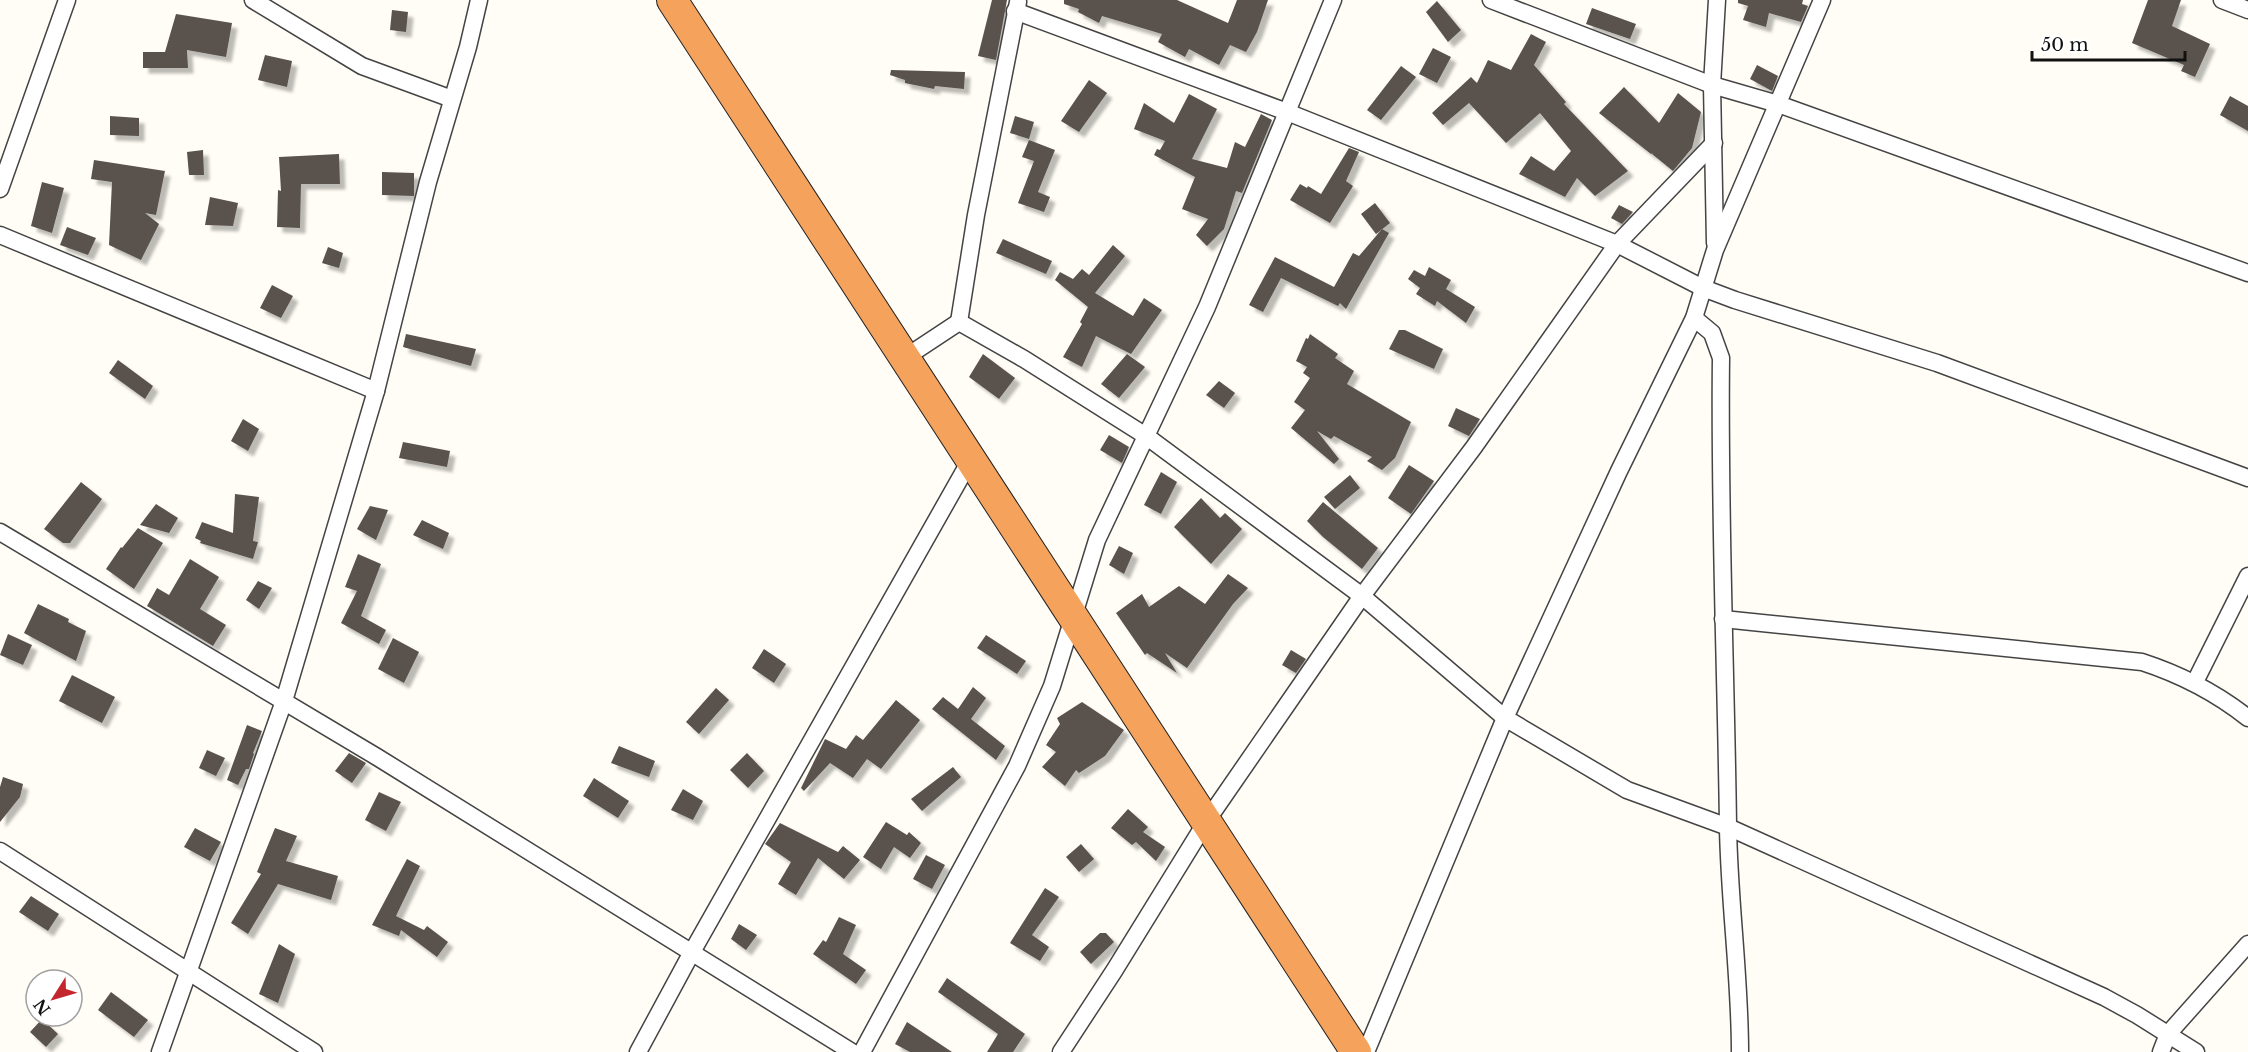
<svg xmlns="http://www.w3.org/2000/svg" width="2248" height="1052" font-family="'Libre Baskerville',serif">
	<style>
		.building { fill: #5a524d; filter: url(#shadow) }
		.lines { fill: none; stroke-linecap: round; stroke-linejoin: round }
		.street-casing { stroke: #444; stroke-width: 19 }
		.highway-casing { stroke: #222; stroke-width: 32 }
		.street { stroke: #fff; stroke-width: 16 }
		.highway { stroke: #f5a25d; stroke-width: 30 }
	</style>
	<defs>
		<filter id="shadow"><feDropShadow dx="5.5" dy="5.5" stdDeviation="1.5" flood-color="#0004"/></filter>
	</defs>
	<rect width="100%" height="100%" fill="#fffdf5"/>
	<g class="building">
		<path d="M992,0H1007L996,60L978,56Z"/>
		<path d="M1064,0H1177L1228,23L1237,0H1268L1257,32L1246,52L1230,45L1219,65L1189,49L1185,57L1158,42L1162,34L1102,16L1099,23L1078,12L1079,9L1064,4Z"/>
		<path d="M1738,0H1803L1802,4L1808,6L1801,22L1769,13L1766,27L1743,20L1748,6L1738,3Z"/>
		<path d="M2148,0H2181L2172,26L2210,44L2195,77L2181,71L2184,65L2132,43Z"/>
		<path d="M1437,1L1461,30L1448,42L1426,12Z"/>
		<path d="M1592,8L1636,24L1630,39L1586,24Z"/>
		<path d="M392,10L408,12L406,32L390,30Z"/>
		<path d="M176,14L232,23L226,57L187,50L188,68H143V52H165Z"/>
		<path d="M1531,34L1546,42L1534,65L1566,102L1564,104L1628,171L1595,196L1577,178L1565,197L1519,174L1531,156L1554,171L1571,151L1540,113L1506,143L1469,103L1443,125L1432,113L1471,77L1477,83L1488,60L1511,70Z"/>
		<path d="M1433,48L1451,57L1437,83L1419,74Z"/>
		<path d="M265,55L292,61L287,87L258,80Z"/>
		<path d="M1757,65L1778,76L1772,91L1750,79Z"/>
		<path d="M1401,66L1416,77L1381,120L1367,110Z"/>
		<path d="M891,70L965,72L964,89L935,86L934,89L905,83V80L890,75Z"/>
		<path d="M1089,80L1107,93L1079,132L1061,121Z"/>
		<path d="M1624,87L1659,123L1678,93L1701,112L1692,148L1673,171L1652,154L1653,153L1651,154L1599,113Z"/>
		<path d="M1189,94L1217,109L1192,159L1227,168L1235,142L1245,147L1261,114L1272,120L1242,193L1236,191L1224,229L1207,246L1196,235L1208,219L1182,209L1195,177L1154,155L1157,149L1160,150L1165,141L1134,129L1144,103L1174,123Z"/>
		<path d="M2230,96L2248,106V131L2220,115Z"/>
		<path d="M110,116L139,118V136L110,135Z"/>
		<path d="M1015,116L1034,122L1029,139L1010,133Z"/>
		<path d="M1029,140L1055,150L1038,192L1050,197L1044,212L1018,203L1034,161L1022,157Z"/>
		<path d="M1349,148L1359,152L1346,181L1353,186L1330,223L1290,200L1300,184L1307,188L1308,186L1321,194Z"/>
		<path d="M203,150L204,175H189L187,152Z"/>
		<path d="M339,154L340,184H301L300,228L277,227L278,190L281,191L279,157Z"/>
		<path d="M94,160L165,171L156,215L145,213L159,224L141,260L109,245L112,182L91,179Z"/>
		<path d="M382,172L414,173V196L382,195Z"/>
		<path d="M42,182L64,188L52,233L31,226Z"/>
		<path d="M210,197L238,203L233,226L205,225Z"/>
		<path d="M1375,203L1390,223L1376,234L1361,214Z"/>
		<path d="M1619,205L1633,212L1622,224L1611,218Z"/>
		<path d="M67,227L96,238L88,255L60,245Z"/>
		<path d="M1382,229L1389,233L1346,309L1340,303L1338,306L1281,278L1263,312L1249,305L1275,257L1334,287L1353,253L1359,256Z"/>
		<path d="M1003,239L1052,261L1046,274L996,253Z"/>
		<path d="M1113,245L1125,256L1095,293L1133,316L1144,298L1162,310L1131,354L1096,336L1082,367L1063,357L1082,324L1080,322L1088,307L1055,280L1060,272L1073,279L1082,269L1089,275Z"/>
		<path d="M328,247L343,253L339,268L322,263Z"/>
		<path d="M1429,267L1451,280L1446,289L1475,307L1466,323L1437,301L1435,306L1416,294L1420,288L1408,279L1414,270L1425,276Z"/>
		<path d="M272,285L293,296L281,318L260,308Z"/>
		<path d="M1399,330H1405L1443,349L1434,369L1389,349Z"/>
		<path d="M406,334L476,349L471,366L403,347Z"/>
		<path d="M1310,334L1338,354L1335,358L1354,371L1347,384L1411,422L1395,458L1382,470L1367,461L1372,457L1334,436L1331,439L1317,431L1339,459L1334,464L1291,428L1305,410L1294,402L1310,378L1303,373L1307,367L1296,361L1306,338L1308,339Z"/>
		<path d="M983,354L1015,378L999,399L969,377Z"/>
		<path d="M1127,354L1145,367L1119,398L1101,384Z"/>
		<path d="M118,360L153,386L145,399L109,373Z"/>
		<path d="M1219,381L1235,393L1224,408L1206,395Z"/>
		<path d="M1456,408L1480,419L1469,436L1448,426Z"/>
		<path d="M243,419L259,429L248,451L231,441Z"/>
		<path d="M1109,435L1129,447L1122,463L1100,450Z"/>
		<path d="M403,442L450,451L447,467L399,458Z"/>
		<path d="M1409,465L1434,481L1411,514L1388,498Z"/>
		<path d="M1161,472L1177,482L1161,514L1144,505Z"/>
		<path d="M1350,475L1360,488L1335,509L1324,497Z"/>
		<path d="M81,482L102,499L70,543H63L44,529Z"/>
		<path d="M235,494L259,497L253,541L258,542L253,559L200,543L201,541L195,538L202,522L233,533Z"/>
		<path d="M1201,498L1220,518L1225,513L1242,529L1211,564L1174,527Z"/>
		<path d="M1323,502L1378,548L1362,569L1323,537L1307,521Z"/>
		<path d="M156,504L178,518L169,533L140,525Z"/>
		<path d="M370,506L388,510L376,540L357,529Z"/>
		<path d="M422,520L449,533L443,549L413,535Z"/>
		<path d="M138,528L163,543L134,589L106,569L121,547L122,548Z"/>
		<path d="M1119,546L1133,553L1124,574L1109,565Z"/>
		<path d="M358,554L381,564L361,616L386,630L379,644L341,623L357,591L345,587Z"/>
		<path d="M190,559L219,577L200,609L226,625L213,646L147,606L157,588L169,595Z"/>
		<path d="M1228,574L1248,588L1233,604L1187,668L1165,653L1177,673L1147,653L1145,655L1116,613L1142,594L1149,607L1179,586L1205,604Z"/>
		<path d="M258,581L272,588L259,609L246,600Z"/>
		<path d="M38,604L69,619L68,622L86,631L76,661L24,633Z"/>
		<path d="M8,634L32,645L23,665L0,655Z"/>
		<path d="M986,635L1026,661L1017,674L977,648Z"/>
		<path d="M393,638L419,652L404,683L378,669Z"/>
		<path d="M764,649L786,664L774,683L752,668Z"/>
		<path d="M1291,650L1306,659L1296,673L1282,665Z"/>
		<path d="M72,675L115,697L102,723L59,701Z"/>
		<path d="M973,687L986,698L971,719L1005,746L996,760L932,709L943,697L958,709Z"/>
		<path d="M716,688L729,700L699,734L686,722Z"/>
		<path d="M896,700L920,720L881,769L867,759L853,778L830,763L804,791L801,788L825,739L846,749L856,735L863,740Z"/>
		<path d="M1082,702L1124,730L1105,756L1079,773L1076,770L1065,786L1042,767L1056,752L1046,745L1060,724L1057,718Z"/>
		<path d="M247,725L262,731L253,753L254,754L249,769H246L238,785L227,780Z"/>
		<path d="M619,746L655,761L649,777L611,763Z"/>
		<path d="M207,750L225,758L216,776L199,768Z"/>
		<path d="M349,753L366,763L352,783L335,771Z"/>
		<path d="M747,753L764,771L748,788L730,770Z"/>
		<path d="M953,767L961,777L922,811L911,799Z"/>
		<path d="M3,777L23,784L20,797L0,822V787Z"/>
		<path d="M594,778L629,801L618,818L583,796Z"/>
		<path d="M683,789L703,801L693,820L671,810Z"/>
		<path d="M379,792L401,802L386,831L365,820Z"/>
		<path d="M1128,809L1148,827L1143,832L1165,847L1156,861L1136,842L1132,845L1111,828Z"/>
		<path d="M886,822L907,835L909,832L921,843L910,858L894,847L881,869L863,857Z"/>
		<path d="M780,823L838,852L843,846L860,860L844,879L818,858L796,895L778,884L791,862L765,844Z"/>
		<path d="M195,828L221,842L210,861L184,847Z"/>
		<path d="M275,828L297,836L286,861L338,876L331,900L278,884L248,934L231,923L261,874L257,872Z"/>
		<path d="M1081,844L1094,859L1079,872L1066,857Z"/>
		<path d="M926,855L945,865L932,889L913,879Z"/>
		<path d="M407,859L420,866L396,916L424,930L427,926L448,942L437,957L401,930L399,936L372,925Z"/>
		<path d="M1045,888L1059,897L1032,935L1049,947L1040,961L1010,943Z"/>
		<path d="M31,896L59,914L48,931L19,912Z"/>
		<path d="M839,917L856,925L843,954L866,970L856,984L813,954L823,940L826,942Z"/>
		<path d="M739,924L757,935L746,950L731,939Z"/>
		<path d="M1100,933H1106L1114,942L1091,964L1080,952Z"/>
		<path d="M279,944L295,954L278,1003L259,994Z"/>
		<path d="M947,978L1025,1034L1013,1052H987L998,1034L938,992Z"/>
		<path d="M111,992L148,1020L134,1037L98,1010Z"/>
		<path d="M42,1019L58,1034L46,1047L30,1032Z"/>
		<path d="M907,1022L952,1052H910L895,1044Z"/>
	</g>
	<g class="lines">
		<defs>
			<g id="street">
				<path d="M253,0L362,66L452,99"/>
				<path d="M1491,0L1712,85L1778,104L2248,273"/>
				<path d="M2222,0L2248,10"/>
				<path d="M1015,11L1287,112L1617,244L1703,288L1735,300L1937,363L2248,478"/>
				<path d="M0,189L67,0"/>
				<path d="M0,235L376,391"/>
				<path d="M1715,243L1712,85L1717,0"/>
				<path d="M1694,318L1712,333L1721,358C1719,514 1726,670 1728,826C1729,901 1740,976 1740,1052"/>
				<path d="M959,322L976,215L1018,2"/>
				<path d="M903,359L959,322L1024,359L1146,436L1362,596L1505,718L1627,790L1728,827L2104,997L2137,1015L2196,1052"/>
				<path d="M0,532L377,757L852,1052"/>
				<path d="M1723,619L2142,662C2182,675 2215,692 2248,718"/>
				<path d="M2195,682L2248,576"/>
				<path d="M0,851L314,1052"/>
				<path d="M160,1052L284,701L376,391L428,182L468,47L479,0"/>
				<path d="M638,1052L692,952L971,459"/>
				<path d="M862,1052L1017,766L1052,686L1097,540L1207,307L1333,0"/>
				<path d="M1061,1052L1114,971L1206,822L1362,596L1474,447L1617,244L1714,143"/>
				<path d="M1366,1052L1505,718L1619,471L1694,318L1715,250L1822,0"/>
				<path d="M2161,1052L2168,1034L2248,944"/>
			</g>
			<path id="highway" d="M672,0L1356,1052"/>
		</defs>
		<use href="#street" class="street-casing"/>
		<use href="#highway" class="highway-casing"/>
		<use href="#street" class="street"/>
		<use href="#highway" class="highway"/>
	</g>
	<g transform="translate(54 998) rotate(233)"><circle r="28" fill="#ffffff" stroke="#a0a0a0" stroke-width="1.5"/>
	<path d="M0-4.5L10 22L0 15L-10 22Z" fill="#c4262e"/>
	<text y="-9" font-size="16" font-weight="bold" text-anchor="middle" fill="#111111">N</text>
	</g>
	<path d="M2032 51v9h153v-9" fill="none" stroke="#111111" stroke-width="3"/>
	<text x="2041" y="51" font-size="18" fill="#111111" stroke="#ffffff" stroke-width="4.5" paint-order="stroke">50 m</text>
</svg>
